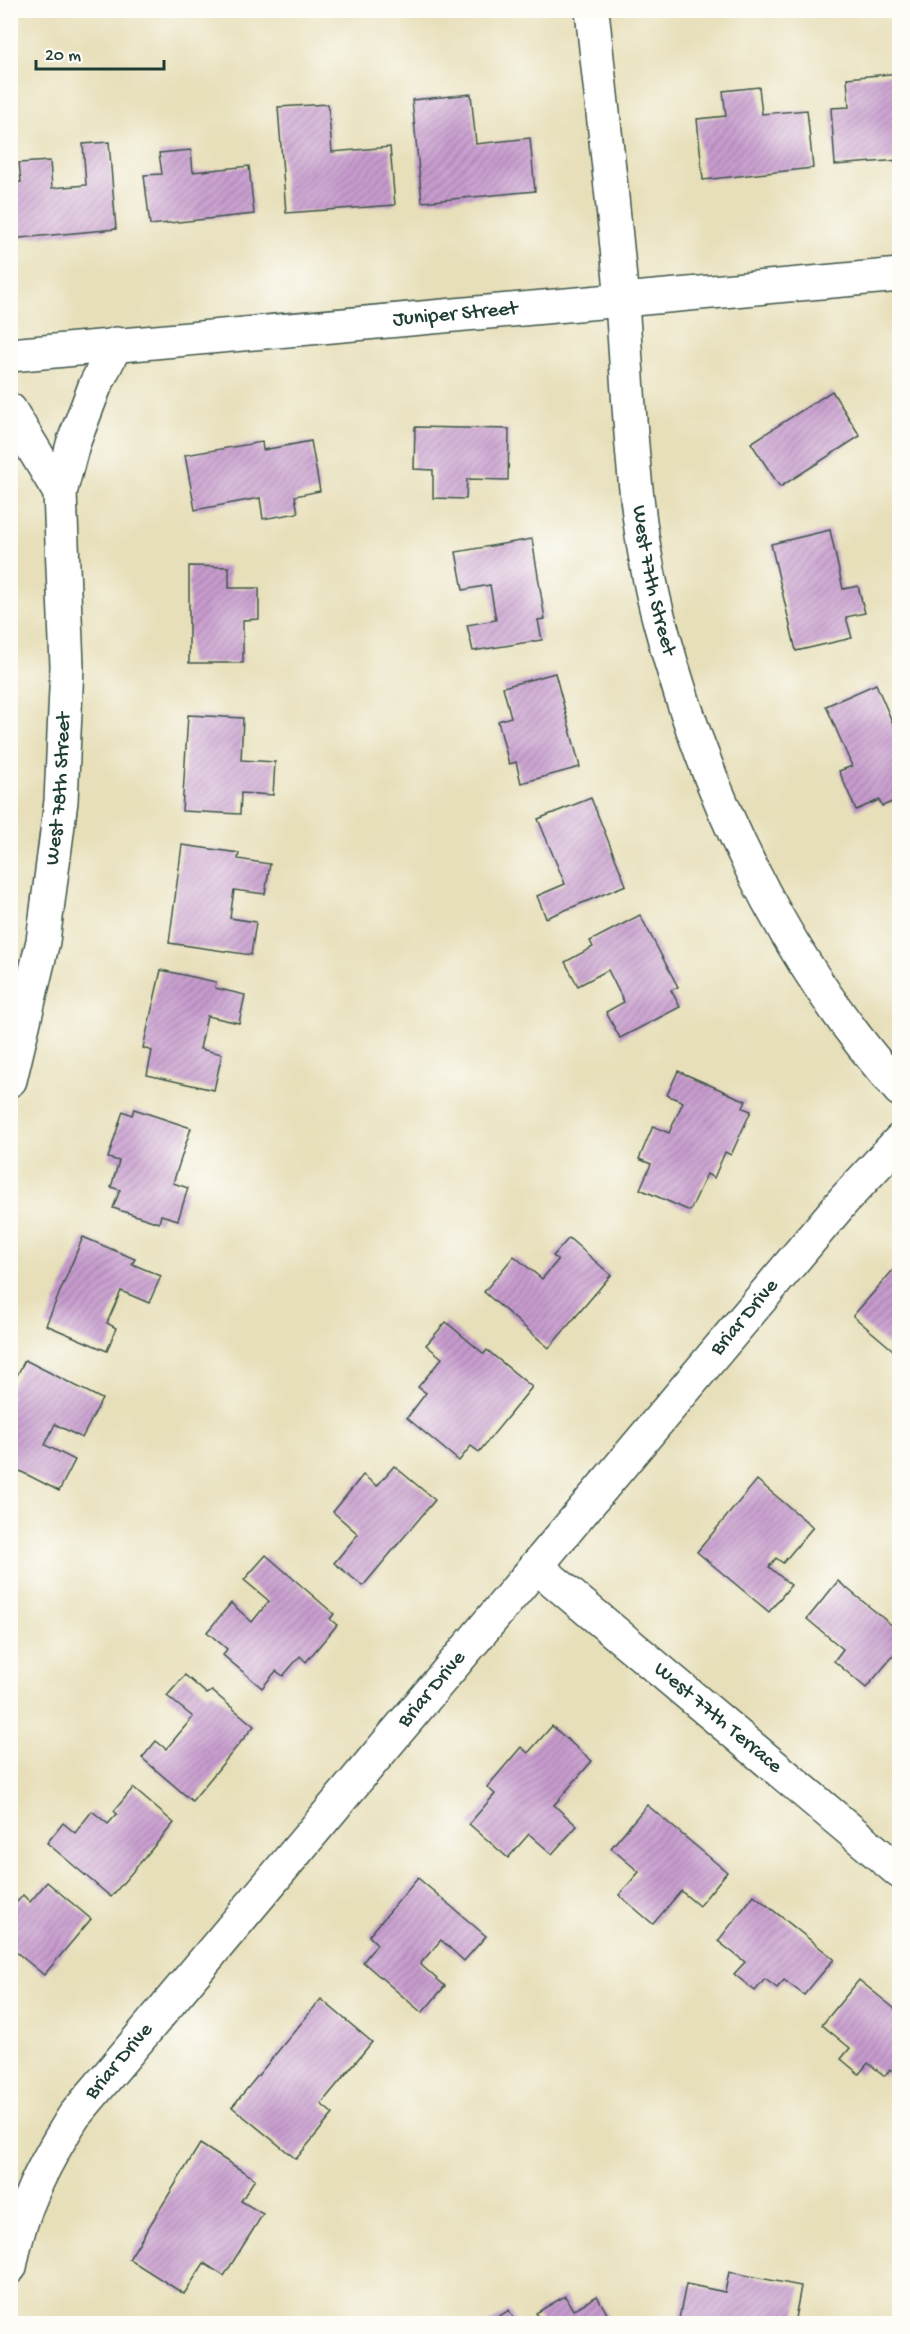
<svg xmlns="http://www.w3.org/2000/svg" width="910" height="2334" font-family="'Gochi Hand',sans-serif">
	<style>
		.building { fill: url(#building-hatch) }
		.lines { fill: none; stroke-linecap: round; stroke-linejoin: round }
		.minor-casing { stroke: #3d5548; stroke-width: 36 }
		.minor { stroke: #fff; stroke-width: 33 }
		.labels { text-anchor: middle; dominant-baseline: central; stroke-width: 5; stroke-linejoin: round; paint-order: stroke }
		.street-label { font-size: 21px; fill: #1f3d34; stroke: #fdfcf7 }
	</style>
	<defs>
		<pattern id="building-hatch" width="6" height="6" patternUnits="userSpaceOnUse" patternTransform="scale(1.5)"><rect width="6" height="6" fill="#c79bce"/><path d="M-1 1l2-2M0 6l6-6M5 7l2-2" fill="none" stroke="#a180a8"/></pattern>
	</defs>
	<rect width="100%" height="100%" fill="#fdfcf7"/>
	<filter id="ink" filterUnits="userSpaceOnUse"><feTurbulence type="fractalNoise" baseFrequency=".0167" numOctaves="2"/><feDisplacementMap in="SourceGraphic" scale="12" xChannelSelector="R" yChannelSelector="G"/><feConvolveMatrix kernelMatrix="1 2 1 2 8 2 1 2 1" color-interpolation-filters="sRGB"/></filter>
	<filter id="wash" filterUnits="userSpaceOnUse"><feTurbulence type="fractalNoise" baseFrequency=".008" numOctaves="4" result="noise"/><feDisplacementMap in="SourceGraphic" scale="24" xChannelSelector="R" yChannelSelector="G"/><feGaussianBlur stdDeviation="1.35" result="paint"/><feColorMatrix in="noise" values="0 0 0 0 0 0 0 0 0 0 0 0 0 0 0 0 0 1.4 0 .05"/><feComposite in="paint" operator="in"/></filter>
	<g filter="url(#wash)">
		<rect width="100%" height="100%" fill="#e7dfb9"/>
		<g id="blocks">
			<g class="building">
				<path d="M900,73V160L835,165L831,108L849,107L847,78Z"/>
				<path d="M759,87L762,114L807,110L813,168L703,180L697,119L726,116L723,91Z"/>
				<path d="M471,94L476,144L530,138L535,191L422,202L412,100Z"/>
				<path d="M328,104L332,152L390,147L395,205L286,213L278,107Z"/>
				<path d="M109,142L116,229L10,239V183L21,182L19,163L50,161L52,188L86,185L83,144Z"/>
				<path d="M191,150L193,172L249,166L254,214L150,225L144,175L162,174L159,153Z"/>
				<path d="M832,391L860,436L780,487L751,443Z"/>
				<path d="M415,427L509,429L508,480L467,479L466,499L433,498V470L414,469Z"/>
				<path d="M311,441L320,491L295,496L298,513L263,519L260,498L195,510L185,455L262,442L263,450Z"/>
				<path d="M830,530L843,589L858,586L865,613L846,617L852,638L796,651L771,544Z"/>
				<path d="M532,539L545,619L538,620L542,640L473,651L467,625L496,620L490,585L463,590L456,552Z"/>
				<path d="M189,566L229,567V588H259V619L243,620V663H189Z"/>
				<path d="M555,673L580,767L521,783L516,762L509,764L498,721L511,717L503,687Z"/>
				<path d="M876,684L900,740V799L882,806L879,800L856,810L839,771L852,766L826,706Z"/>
				<path d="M188,715L243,718L241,760L275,762L273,795L241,793L240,814L182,811Z"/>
				<path d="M591,798L626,885L546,918L537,896L565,884L538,819Z"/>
				<path d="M182,845L239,853L238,859L270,864L265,894L234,890L230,918L256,922L251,955L169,943Z"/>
				<path d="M640,915L678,987L671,990L680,1007L620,1038L606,1012L624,1002L608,970L578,986L565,962L593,947L590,941Z"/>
				<path d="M161,970L216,982L215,988L245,995L239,1023L207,1016L200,1049L222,1054L214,1090L147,1075L152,1051L143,1048Z"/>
				<path d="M678,1071L746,1101L743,1108L751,1111L731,1155L725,1152L714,1178L707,1174L690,1211L640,1189L651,1164L639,1159L653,1126L669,1133L683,1102L667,1095Z"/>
				<path d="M134,1109L191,1128L173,1183L188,1188L178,1220L161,1215L159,1223L113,1208L120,1190L111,1187L119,1161L108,1158L123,1111L132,1115Z"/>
				<path d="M83,1237L135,1259L132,1264L161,1276L149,1303L121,1291L107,1323L116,1328L107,1351L46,1325Z"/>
				<path d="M569,1238L611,1275L549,1348L484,1292L514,1256L542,1279L558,1260L553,1256Z"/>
				<path d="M900,1262V1356L853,1316Z"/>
				<path d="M446,1322L484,1354L487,1350L532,1387L479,1452L471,1446L459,1461L407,1418L426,1393L418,1387L442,1358L426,1345Z"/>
				<path d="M25,1360L102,1399L82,1438L55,1424L45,1445L75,1460L59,1491L10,1466V1389Z"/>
				<path d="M394,1466L435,1500L363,1586L334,1563L358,1534L333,1512L363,1475L377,1486Z"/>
				<path d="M757,1480L813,1527L783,1563L776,1558L769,1567L791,1585L769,1612L697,1552Z"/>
				<path d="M266,1555L334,1614L330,1619L337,1625L306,1662L300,1656L283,1676L276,1671L262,1688L223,1655L227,1649L207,1632L231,1603L252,1622L269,1601L244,1580Z"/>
				<path d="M838,1581L900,1632V1648L866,1688L834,1661L843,1649L807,1619Z"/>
				<path d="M185,1675L207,1694L212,1691L254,1726L192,1801L142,1758L156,1741L166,1749L193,1717L167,1696Z"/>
				<path d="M552,1726L592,1761L554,1805L577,1826L552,1854L529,1834L508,1858L469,1824L495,1794L487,1787L521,1747L528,1753Z"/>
				<path d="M133,1788L174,1823L111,1897L47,1843L63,1823L75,1833L92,1811L108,1824L117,1814L114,1811Z"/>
				<path d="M647,1805L727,1872L699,1906L681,1891L653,1924L619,1895L639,1872L611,1848Z"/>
				<path d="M418,1878L486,1936L464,1961L441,1940L420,1964L445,1986L422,2013L363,1962L377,1944L369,1936Z"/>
				<path d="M47,1882L91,1919L44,1975L10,1947V1910L23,1895L30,1902Z"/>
				<path d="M754,1895L834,1959L804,1995L784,1980L777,1988L765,1979L755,1991L734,1974L745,1962L718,1941Z"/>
				<path d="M859,1980L900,2013V2077L890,2069L885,2076L868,2063L859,2074L841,2059L850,2048L822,2025Z"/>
				<path d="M321,1999L372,2042L321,2104L333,2114L296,2159L232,2107Z"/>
				<path d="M200,2144L255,2179L241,2201L263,2214L224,2276L204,2263L184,2294L129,2259Z"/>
				<path d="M729,2272L801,2286L794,2324H678L686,2284L725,2292Z"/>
				<path d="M565,2296L573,2310L597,2296L613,2324H542L536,2313Z"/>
				<path d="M509,2310L516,2324H487Z"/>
			</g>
		</g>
	</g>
	<g filter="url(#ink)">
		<use href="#blocks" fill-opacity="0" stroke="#3d5548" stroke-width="1.5"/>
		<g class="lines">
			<defs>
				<g id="minor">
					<path id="s1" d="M592,10C602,108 614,205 622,303C630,409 632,520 660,623C705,793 782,958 900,1090"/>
					<path id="s2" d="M10,355L900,275"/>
					<path d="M10,410L60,493"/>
					<path id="s3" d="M10,1080L43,941L61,801L67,666L60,493L73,444L95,386L116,344"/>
					<path id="s4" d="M536,1566L900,1872"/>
					<path id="s5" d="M10,2267C20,2210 43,2165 74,2116L844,1200L900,1140"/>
				</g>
			</defs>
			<use href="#minor" class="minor-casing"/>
			<use href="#minor" class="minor"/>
		</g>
	</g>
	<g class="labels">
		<g class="street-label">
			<text stroke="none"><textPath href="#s2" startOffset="447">Juniper Street</textPath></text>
			<text stroke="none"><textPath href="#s1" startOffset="574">West 77th Street</textPath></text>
			<text stroke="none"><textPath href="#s3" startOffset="296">West 78th Street</textPath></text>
			<text stroke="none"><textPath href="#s5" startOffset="1208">Briar Drive</textPath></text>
			<text stroke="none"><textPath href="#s5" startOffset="722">Briar Drive</textPath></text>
			<text stroke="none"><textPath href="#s4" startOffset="237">West 77th Terrace</textPath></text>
			<text stroke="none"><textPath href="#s5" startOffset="236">Briar Drive</textPath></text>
		</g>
	</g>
	<rect width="910" height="2334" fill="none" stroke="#fdfcf7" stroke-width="36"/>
	<path d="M36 60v9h128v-9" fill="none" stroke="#1f3d34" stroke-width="3"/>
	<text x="45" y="60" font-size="18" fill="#1f3d34" stroke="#fdfcf7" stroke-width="4.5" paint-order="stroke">20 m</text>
</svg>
